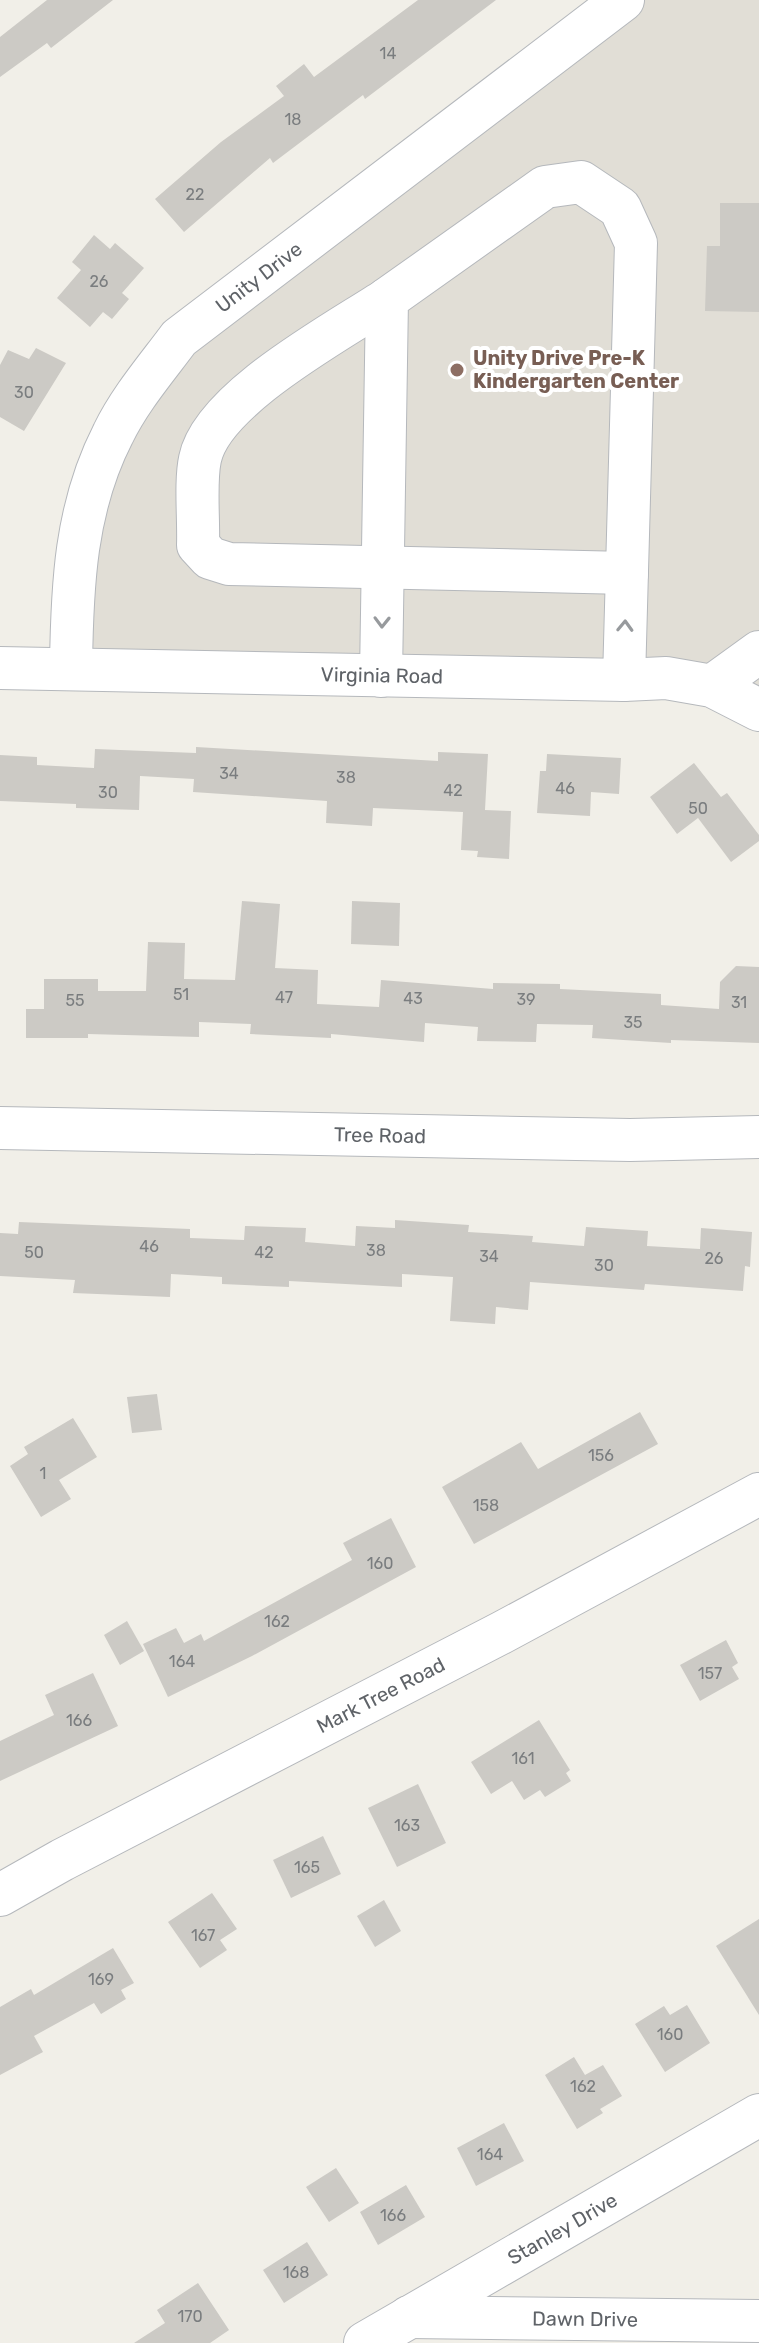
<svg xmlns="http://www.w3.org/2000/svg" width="759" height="2343" font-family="Rubik,sans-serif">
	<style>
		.education { fill: #e1ded6 }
		.building { fill: #cccac5 }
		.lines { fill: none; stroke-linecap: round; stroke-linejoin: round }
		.minor-casing { stroke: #b5b8bc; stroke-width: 44 }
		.minor { stroke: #fff; stroke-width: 42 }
		.oneway { stroke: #979a9d }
		.education-dot { fill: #8d6e63; stroke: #fff; stroke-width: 3 }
		.labels { text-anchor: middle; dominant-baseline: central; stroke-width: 8; stroke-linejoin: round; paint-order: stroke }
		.number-label { font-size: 16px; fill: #7a7d7f }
		.street-label { font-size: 20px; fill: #5f6368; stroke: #fff }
		.education-label { font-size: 20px; font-weight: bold; fill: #785e54; stroke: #fff; text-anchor: start }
	</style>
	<rect width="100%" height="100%" fill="#f1efe8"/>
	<path class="education" d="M623,0H759V710L712,686L71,667L72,593L132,401Z"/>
	<g class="building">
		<path d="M47,0H113L51,48L47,43L0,77V37Z"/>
		<path d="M418,0H496L365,99L363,95L273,163L270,158L184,232L155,199L221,142L284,96L276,86L304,64L314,77Z"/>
		<path d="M720,203H759V312L705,311L707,246H720Z"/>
		<path d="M94,235L110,249L115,243L144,268L122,293L129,299L112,319L103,312L90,327L57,298L81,270L72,262Z"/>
		<path d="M36,348L66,363L24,431L0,417V365L8,350L29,359Z"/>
		<path d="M196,747L438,761V752L488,754L485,810L511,811L509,859L477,857L478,851L461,850L463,812L373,808L372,826L326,823L327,801L193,792L194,779L140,776L139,810L76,808V804L0,801V755L37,757V765L94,768L95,749L196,753Z"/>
		<path d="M547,754L621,758L619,794L591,792L590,816L537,813L540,771H546Z"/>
		<path d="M694,763L721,797L727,793L759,835V841L731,862L698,818L677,834L650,797Z"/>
		<path d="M242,901L280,904L275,968L318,970L317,1004L379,1007L381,980L493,989V983L560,984V989L661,994V1005L719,1009L720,982L736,966L759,967V1043L671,1040V1043L592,1038L593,1025L537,1024L536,1042L477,1041L478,1027L425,1023L424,1042L331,1034V1038L250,1034L251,1024L199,1022V1037L88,1034V1038H26V1009H44V979H98V991H146L148,942L185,943L184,979L235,980Z"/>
		<path d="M352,901L400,903L399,946L351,944Z"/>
		<path d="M395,1220L469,1225L468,1232L533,1236L532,1242L584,1246L586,1227L648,1231L647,1246L700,1249L701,1228L752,1232L750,1267L745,1266L743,1291L645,1284L644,1290L530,1282L528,1310L496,1307L495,1324L450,1321L453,1277L402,1274V1287L289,1281V1287L222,1284V1277L171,1274L170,1297L73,1293L75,1280L0,1276V1233L18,1234L19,1222L190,1229V1238L244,1240L245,1226L306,1228L305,1242L355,1246L356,1226L395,1228Z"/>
		<path d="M157,1394L162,1430L132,1433L127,1397Z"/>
		<path d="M640,1412L658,1444L474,1544L442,1487L521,1442L538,1469Z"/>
		<path d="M73,1418L97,1457L59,1480L71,1499L41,1517L10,1466L28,1454L24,1447Z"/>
		<path d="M391,1518L416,1567L252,1656L168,1697L143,1644L176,1628L184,1643L201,1634L204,1641L352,1560L343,1543Z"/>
		<path d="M127,1621L144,1651L120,1665L104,1635Z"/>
		<path d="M726,1640L738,1663L732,1667L739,1679L700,1701L680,1665Z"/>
		<path d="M93,1673L118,1726L0,1781V1741L54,1715L45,1695Z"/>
		<path d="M539,1720L570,1770L566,1773L571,1781L545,1797L540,1790L524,1800L512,1781L491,1794L471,1762Z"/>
		<path d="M418,1784L446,1843L397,1867L368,1808Z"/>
		<path d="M323,1836L341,1874L291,1898L273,1860Z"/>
		<path d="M212,1893L237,1929L220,1940L227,1950L200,1968L168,1922Z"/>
		<path d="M384,1900L401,1931L375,1947L357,1916Z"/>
		<path d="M759,1919V2015L716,1946Z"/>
		<path d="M113,1948L134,1983L121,1990L126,1999L101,2014L94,2003L34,2036L43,2052L0,2075V2007L31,1989L34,1995Z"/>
		<path d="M687,2005L710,2043L665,2072L635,2024L664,2006L670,2015Z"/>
		<path d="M574,2057L585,2075L603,2065L622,2096L600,2109L603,2113L577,2129L545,2075Z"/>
		<path d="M504,2123L524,2161L476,2186L457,2148Z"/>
		<path d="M336,2168L359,2203L329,2222L306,2187Z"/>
		<path d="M406,2185L425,2217L378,2245L360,2212Z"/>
		<path d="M307,2242L328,2275L284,2303L263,2270Z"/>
		<path d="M198,2283L229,2330L210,2343H134L165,2323L157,2310Z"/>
	</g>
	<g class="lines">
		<defs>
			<g id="minor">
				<path d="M387,299C337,332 212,399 200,459C195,482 199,520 198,545L210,558L229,564L627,573"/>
				<path id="s1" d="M71,667C72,587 75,508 113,434C130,399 156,369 179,338L623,0"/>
				<path id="s2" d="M0,668L624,680L666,678L712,686L759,710"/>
				<path d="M381,676L387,299L545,187L581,182L620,208L636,243L624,680"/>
				<path d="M712,686L759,652"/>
				<path id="s3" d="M0,1128L630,1140L759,1137"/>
				<path id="s4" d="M0,1895L62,1860L501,1633L759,1494"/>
				<path id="s5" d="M409,2317L759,2321"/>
				<path id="s6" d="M365,2343L759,2115"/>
			</g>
		</defs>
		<use href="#minor" class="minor-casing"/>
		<use href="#minor" class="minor"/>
	</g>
	<defs><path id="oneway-chevron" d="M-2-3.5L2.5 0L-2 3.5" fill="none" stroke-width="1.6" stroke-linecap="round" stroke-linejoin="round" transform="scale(2)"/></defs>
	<g class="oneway">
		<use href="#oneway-chevron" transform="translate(382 622) rotate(91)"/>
		<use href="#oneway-chevron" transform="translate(625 626) rotate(-88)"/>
	</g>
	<circle class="education-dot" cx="457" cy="370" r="8"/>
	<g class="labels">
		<g class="number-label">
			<text x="388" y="53">14</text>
			<text x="293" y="119">18</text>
			<text x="195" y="194">22</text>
			<text x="99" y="281">26</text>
			<text x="24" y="392">30</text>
			<text x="229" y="773">34</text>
			<text x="346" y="777">38</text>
			<text x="565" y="788">46</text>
			<text x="453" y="790">42</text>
			<text x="108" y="792">30</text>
			<text x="698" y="808">50</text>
			<text x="181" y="994">51</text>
			<text x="284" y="997">47</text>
			<text x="413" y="998">43</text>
			<text x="526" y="999">39</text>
			<text x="75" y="1000">55</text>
			<text x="739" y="1002">31</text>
			<text x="633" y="1022">35</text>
			<text x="149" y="1246">46</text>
			<text x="376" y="1250">38</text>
			<text x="34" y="1252">50</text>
			<text x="264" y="1252">42</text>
			<text x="489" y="1256">34</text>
			<text x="714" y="1258">26</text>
			<text x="604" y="1265">30</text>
			<text x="601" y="1455">156</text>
			<text x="43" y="1473">1</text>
			<text x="486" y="1505">158</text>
			<text x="380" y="1563">160</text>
			<text x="277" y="1621">162</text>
			<text x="182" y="1661">164</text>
			<text x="710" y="1673">157</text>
			<text x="79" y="1720">166</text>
			<text x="523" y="1758">161</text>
			<text x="407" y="1825">163</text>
			<text x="307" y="1867">165</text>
			<text x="203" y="1935">167</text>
			<text x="101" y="1979">169</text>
			<text x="670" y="2034">160</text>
			<text x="583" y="2086">162</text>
			<text x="490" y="2154">164</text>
			<text x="393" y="2215">166</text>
			<text x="296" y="2272">168</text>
			<text x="190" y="2316">170</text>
		</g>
		<g class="street-label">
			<text stroke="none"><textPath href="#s1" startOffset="456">Unity Drive</textPath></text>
			<text stroke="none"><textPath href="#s2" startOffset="382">Virginia Road</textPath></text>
			<text stroke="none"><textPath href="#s3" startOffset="380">Tree Road</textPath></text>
			<text stroke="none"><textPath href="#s4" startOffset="430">Mark Tree Road</textPath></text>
			<text stroke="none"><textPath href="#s6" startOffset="228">Stanley Drive</textPath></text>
			<text stroke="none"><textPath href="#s5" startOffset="176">Dawn Drive</textPath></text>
		</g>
		<g class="education-label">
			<text x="473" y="358">Unity Drive Pre-K<tspan x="473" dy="23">Kindergarten Center</tspan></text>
		</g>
	</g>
</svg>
